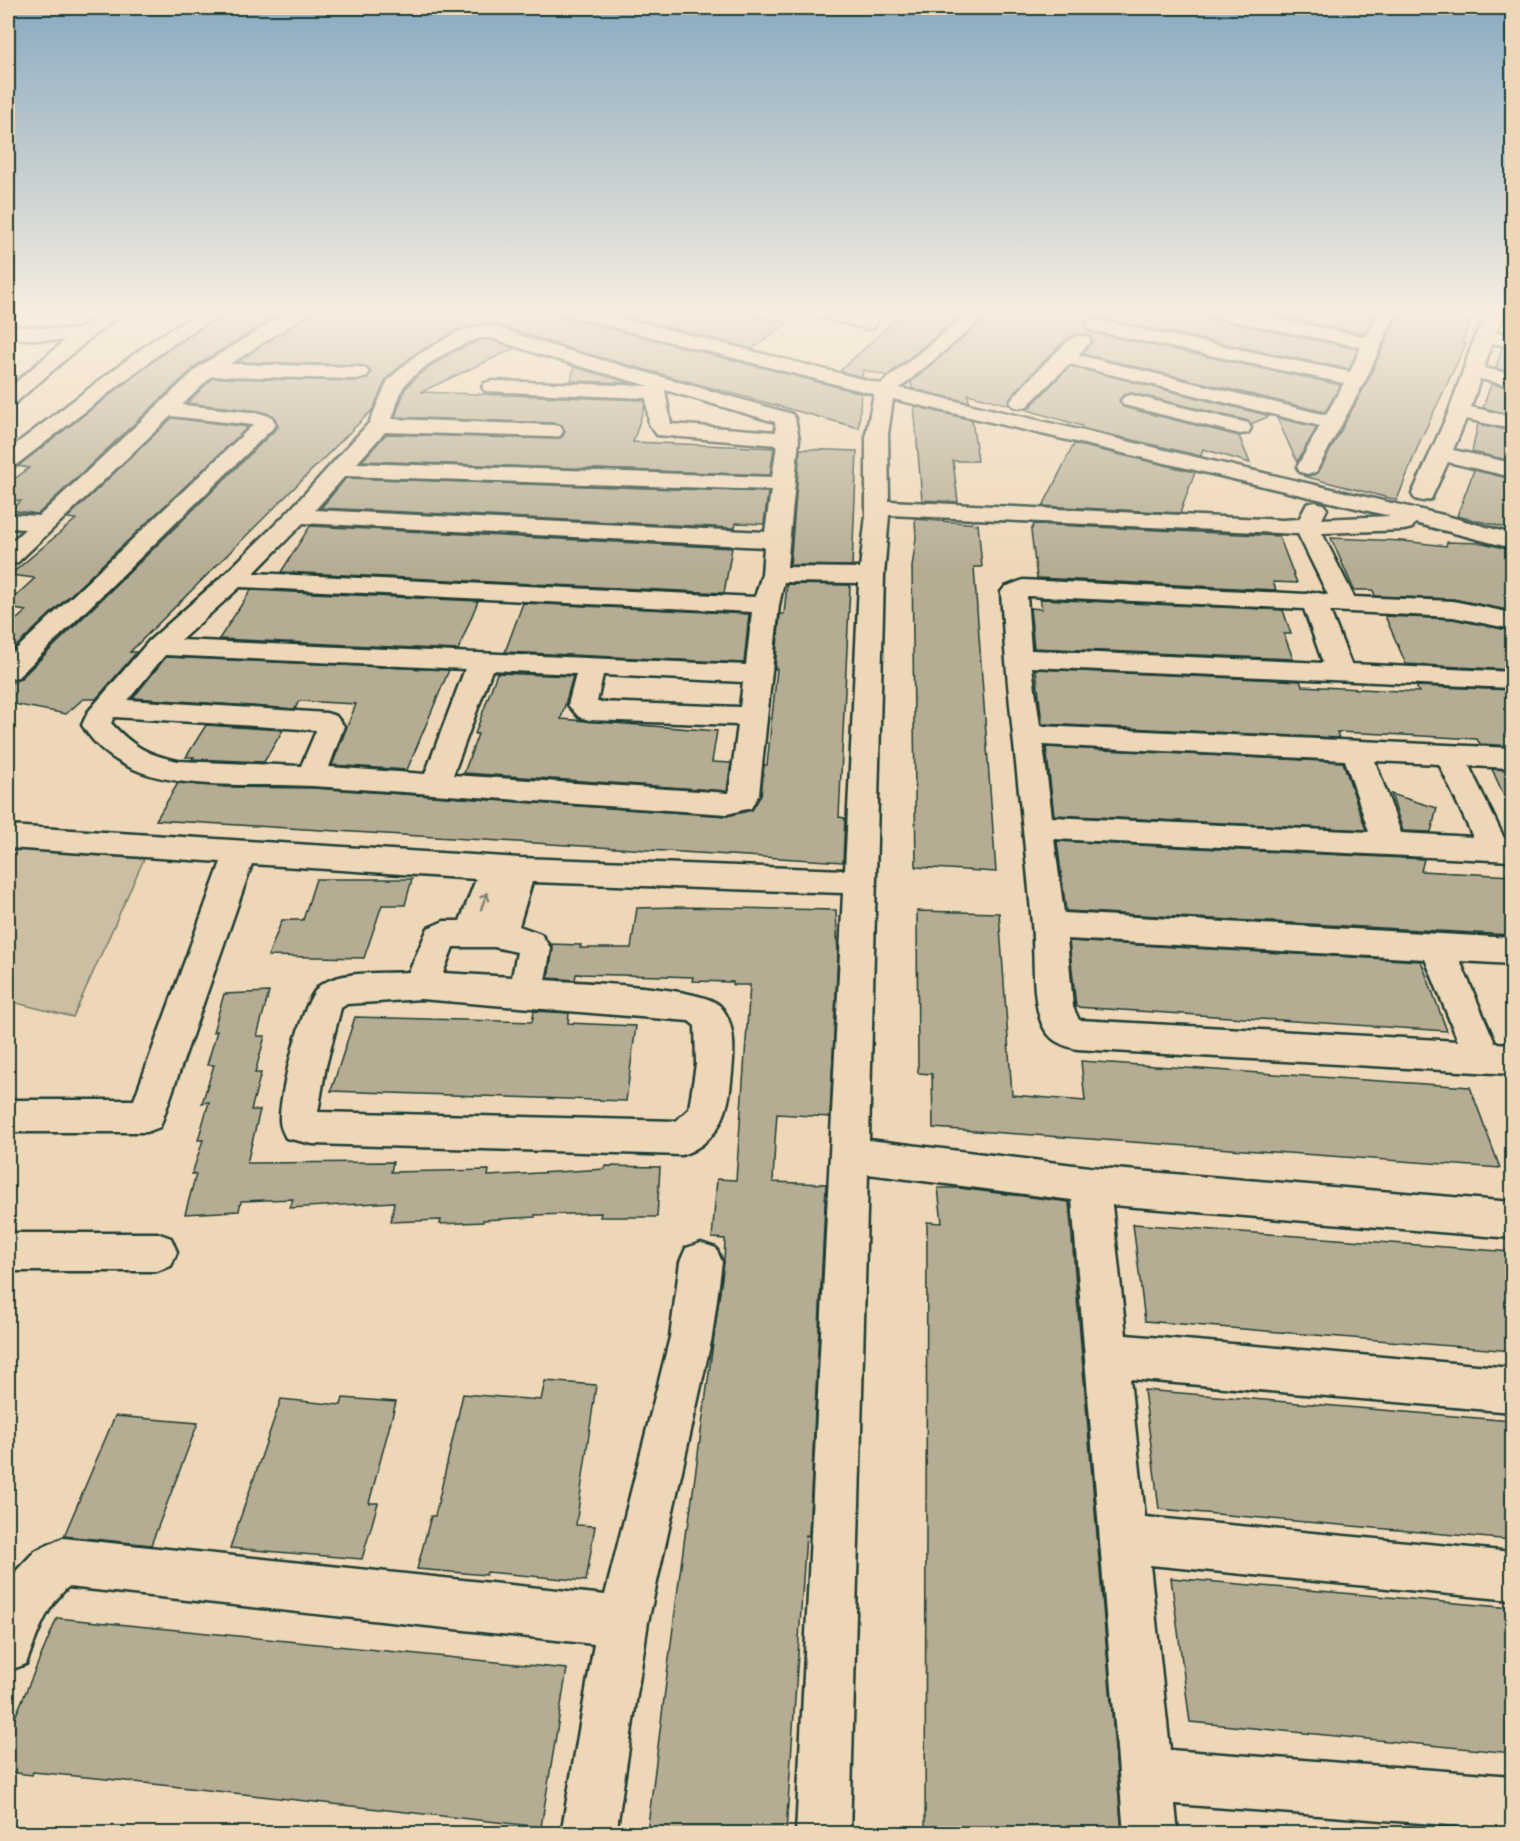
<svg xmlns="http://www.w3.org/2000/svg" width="1520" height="1841" font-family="Itim,sans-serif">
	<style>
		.green { fill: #ccbea2; stroke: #767e6b; stroke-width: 1.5 }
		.building { fill: #b4ac93; stroke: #1f3d34; stroke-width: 1.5 }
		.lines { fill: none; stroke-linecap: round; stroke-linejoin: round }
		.street-casing { stroke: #1f3d34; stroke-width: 5 }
		.street { fill: #eed7b7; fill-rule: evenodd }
		.oneway { stroke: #7c826f }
	</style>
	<rect width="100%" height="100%" fill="#eed7b7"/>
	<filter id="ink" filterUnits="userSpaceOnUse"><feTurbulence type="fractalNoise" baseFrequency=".0167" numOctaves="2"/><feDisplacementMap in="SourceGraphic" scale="12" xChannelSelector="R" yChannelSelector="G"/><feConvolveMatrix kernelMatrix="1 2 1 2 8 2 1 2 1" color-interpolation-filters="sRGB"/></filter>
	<g filter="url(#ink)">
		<path class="green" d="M8,849L144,859L73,1017L8,1001Z"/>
		<g class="building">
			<path d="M234,311H285L198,364L38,514L10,510L21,501L8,499V484L29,468L18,466L168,350L218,318Z"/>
			<path d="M314,311H562L565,317L861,393L859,428L577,351L494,324H479L457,330L413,355L387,378L373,409L130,652H137L96,699H83L66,714L8,703V684L20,679L278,427L274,416L260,411L187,403L213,378L359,381L368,378L371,372L367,367L359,365L237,362Z"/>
			<path d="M605,311H738L787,323L752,349Z"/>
			<path d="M905,311H967L887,376L863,370L862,377L840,371Z"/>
			<path d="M994,311H1202L1205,317L1212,319L1358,349L1349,369L1096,318L1088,320L1085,325L1089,332L1341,385L1325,412L1082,354L1093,341L1088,335L1081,334L1067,339L1039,366L1008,401L1010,405L968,394L969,402L912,389L911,382Z"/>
			<path d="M1252,311H1376L1365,334Z"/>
			<path d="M1399,311H1475L1462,343L1466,344L1420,441L1397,500L1303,476L1318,473L1368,380Z"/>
			<path d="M481,340H491L515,348L421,392L644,400L645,405L633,442L774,448L770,475L362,461L386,434L552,439L562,437L565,432L562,425L552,423L395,417L405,389L418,375L451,353Z"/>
			<path d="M1502,347L1512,349V372L1496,368Z"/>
			<path d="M1070,366L1270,416L1251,424L1249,421L1132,393L1123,395L1119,400L1123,407L1239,436L1250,463L1203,449L1201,456L1081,428L1082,426L1024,409L1029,408Z"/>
			<path d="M574,367L631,383L571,381Z"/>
			<path d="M1491,384L1512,388V415L1483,408Z"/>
			<path d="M914,406L972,420L978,461H953L958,502L922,500Z"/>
			<path d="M172,418L248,427L8,654V627L26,611L8,608V603L35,578L10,575L76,519L67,518Z"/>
			<path d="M1277,418L1317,427L1297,462Z"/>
			<path d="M1478,424L1512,431V461L1472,452Z"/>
			<path d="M1074,444L1195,472L1180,513L1043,506Z"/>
			<path d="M800,449L857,451L852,566L790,565Z"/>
			<path d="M1474,470L1512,479V529L1457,516Z"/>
			<path d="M346,478L768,492L764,524L736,523L735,528L321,508Z"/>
			<path d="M915,519L978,524L982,567H974L996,872L916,867L912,567L916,538Z"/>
			<path d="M1034,524L1279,536L1297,583L1273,582L1276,590L1037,578L1031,531Z"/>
			<path d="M310,526L732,548L724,593L281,572Z"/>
			<path d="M1331,538L1403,541L1446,546L1447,542L1483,543L1512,550V611L1453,599L1375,596L1373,590H1354Z"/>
			<path d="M787,584L850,585L839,817L845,818L843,862L156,820L178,783L226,787L313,788L727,816L752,810L761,795L764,765H767L777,669H775L780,614H784Z"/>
			<path d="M251,590L478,601L458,650L219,639Z"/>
			<path d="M1040,599L1283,610L1291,634H1284L1293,659L1034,648L1030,608L1042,609Z"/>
			<path d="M523,603L749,614L744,663L505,652Z"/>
			<path d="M1385,616L1453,619L1512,631V670L1406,664Z"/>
			<path d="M166,657L449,670L407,770L332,765L356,704L299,701L295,709L133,698Z"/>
			<path d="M1036,669L1300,681L1302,686L1419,692L1416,686L1512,690V746L1480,744L1477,739L1385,734L1337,732L1339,738L1042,724Z"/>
			<path d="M497,673L573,676L561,719L717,731L712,762L731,763L727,791L464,773L478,734H475Z"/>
			<path d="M206,725L283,730L264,762L192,759L194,757H186Z"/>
			<path d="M1046,747L1343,762L1366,830L1054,815Z"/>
			<path d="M1492,769L1512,770V814Z"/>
			<path d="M1391,794L1437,808L1431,832L1403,831Z"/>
			<path d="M1057,841L1424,859L1421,871L1512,876V935L1066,911Z"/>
			<path d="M316,879H412L405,905H382L364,958L268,956L282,920H303Z"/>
			<path d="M676,907L836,910L838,954L830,1117L777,1114L775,1141L773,1182L826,1184L809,1536L806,1535L786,1833H647L678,1588L686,1528H688L724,1262L725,1239L712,1238L717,1179L736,1180L750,985H733V982L692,981L693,977L662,976L576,974L575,980L548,978L553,949L551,944L581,945L580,948H631L637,908Z"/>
			<path d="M917,911L999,913L1012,1095L1085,1101L1081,1061L1470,1087L1500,1168L933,1128L932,1074L918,1073Z"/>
			<path d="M1069,941L1421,961L1447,1031L1076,1007Z"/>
			<path d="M269,992L257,1036H265L255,1073H261L251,1110H260L247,1163L393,1162L391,1172L489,1170L488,1176L605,1169L606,1166L660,1167L657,1217H600L601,1213L535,1215V1217L483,1220V1222L440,1224L441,1220L391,1222L394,1202L290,1208L293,1199L241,1201L239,1211L185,1214L196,1174H192L203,1140H198L209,1102L202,1103L214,1065H207L217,1031L213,1032L224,994Z"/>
			<path d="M534,1011L569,1013L568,1023L636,1026L626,1101L331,1091L355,1017L532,1022Z"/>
			<path d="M938,1188H959L1069,1202L1122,1833H925L927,1222L942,1223Z"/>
			<path d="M1133,1224L1512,1252V1351L1145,1321Z"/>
			<path d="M545,1381L596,1385L576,1525L595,1526L586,1581L487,1572L486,1575L417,1569L431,1516H435L463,1394L541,1400Z"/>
			<path d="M1144,1390L1512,1421V1540L1159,1509Z"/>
			<path d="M343,1398L396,1402L369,1503H378L362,1559L230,1548L281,1399L341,1405Z"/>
			<path d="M115,1416L198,1423L151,1545L64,1536Z"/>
			<path d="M1171,1578L1512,1608V1753L1190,1722Z"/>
			<path d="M57,1618L567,1669L541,1827L117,1780L33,1772L32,1775L8,1772V1734Z"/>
		</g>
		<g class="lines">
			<defs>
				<g id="street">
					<path d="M105,311H126L88,340L15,403L8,405V389L64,341L8,338V326L77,330Z"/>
					<path d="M203,311H225L167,348L16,465L8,466V450L153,340Z"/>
					<path d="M290,311H312L230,364L359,367L366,369L369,373L366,377L359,379L212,376L182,405L259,413L272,417L276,425L18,677L8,679V657L253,425L171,416L17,563L8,565V545L25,529L8,528V514L39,516L200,366Z"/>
					<path d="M564,311H595L881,384L971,311H992L900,388L1443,515L1512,534V548L1415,523L1412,528L1404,530L1322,533L1354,597L1453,601L1512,613V629L1453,617L1330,611L1351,664L1512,672V688L1032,667L1040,726L1512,748V768L1469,766L1504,838L1512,839V861L1054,839L1064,913L1512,938V964L1460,961L1495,1043L1512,1044V1074L1077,1049C1060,1045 1049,1040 1042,1024C1031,997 1035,953 1032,924C1023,813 1007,703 1001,592L1005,587L1023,580L1306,594L1313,592L1328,595L1298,534L889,515L884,576L869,1140L1090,1167L1512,1202V1238L1112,1205L1126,1335L1512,1368V1412L1130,1379L1145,1517L1512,1552V1600L1150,1565L1170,1750L1512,1776V1830L1175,1804L1178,1834H1124L1072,1200L868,1174L850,1834H796L843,893L532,882L519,926L541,934L551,949L545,980C577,983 702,986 720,1006C739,1026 733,1064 730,1090C726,1121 713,1144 682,1155L313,1144L286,1138C283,1132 280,1127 280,1120C279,1097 302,995 322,984C346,970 382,974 409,972L428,928L444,921H460L476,879L252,864L160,1127L147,1132H8V1100H134L221,862L8,848V826L520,858L845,870L859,583L784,582L779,605L759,794L751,808L727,814C589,805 451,795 313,786C261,783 190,790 141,772C116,763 96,748 82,725L88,712L149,641L225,574L289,511L369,423L388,380L414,357L458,332L480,326H493L552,346L792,414L795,418L799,439L787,567L860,568L866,515V434L874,394L566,315ZM481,338H491L538,354L649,386L492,381L485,383L482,387L485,391L646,398L649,424L657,435L777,445L772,477L357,463L385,432L552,437L560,436L563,431L560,426L552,425L392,419C396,409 398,398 403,388C413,370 460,343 481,338ZM665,390L775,422L776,432L671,424ZM893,399L1390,516L1322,519L1327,509L1323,504L1315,502L1307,504L1299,519L1283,520L889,501L888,434ZM345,476L771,490L765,532L315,510ZM303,523L764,547L762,574L755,597L254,573ZM240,587L752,612L746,665L181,640ZM1027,596L1304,609L1323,663L1031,650ZM165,655L465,669L425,774L329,767L344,726L336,716L326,713L128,700ZM492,670L576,674L568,705L579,717L589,720L738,725L729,793L453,775ZM603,675L743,682L740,707L597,702ZM114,717L316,730V731L301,766L178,761C148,755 132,746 111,723ZM1043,745L1345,760L1369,832L1052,817ZM1375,761L1439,764L1473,837L1401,833ZM1067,939L1425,959L1458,1041L1079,1020L1073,1007ZM453,947H494L517,952L512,977L443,973ZM421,999L689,1021L695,1026L696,1064L689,1109L676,1121L318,1112L326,1066L341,1008L347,1004Z"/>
					<path d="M809,311H842L875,319L877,323L875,327L868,329L811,315Z"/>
					<path d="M1204,311H1240L1366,337L1379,311H1397L1366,379L1316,472L1308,474L1300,472L1297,467L1320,426L1069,364L1027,406L1020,408L1013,406L1010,402C1017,391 1064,343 1074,337C1078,335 1083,336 1088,337L1091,341L1078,355L1326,415L1344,383L1089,330L1087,326L1089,322L1096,320L1350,372L1361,347L1213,317L1206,315Z"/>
					<path d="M1488,311H1506L1496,332L1512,335V347L1492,343L1484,368L1512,374V386L1480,379L1471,407L1512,417V429L1466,419L1453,450L1512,463V477L1448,462L1431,499L1423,501L1415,499L1412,494L1449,411L1475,336Z"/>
					<path d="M1131,395L1248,423L1251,428L1248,433L1240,434L1124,405L1121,401L1124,397Z"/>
					<path d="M8,1233H157L171,1238L177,1252L171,1266L157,1271H8Z"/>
					<path d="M701,1243L716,1248L722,1262L712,1337L648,1622L616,1834H561L594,1644L68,1587C45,1608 37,1636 26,1664L8,1671V1587L17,1570L35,1551L63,1538L605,1595L670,1337L680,1262L686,1248Z"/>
				</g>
			</defs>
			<use href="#street" class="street-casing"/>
			<use href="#street" class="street"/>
		</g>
		<defs><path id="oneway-shaft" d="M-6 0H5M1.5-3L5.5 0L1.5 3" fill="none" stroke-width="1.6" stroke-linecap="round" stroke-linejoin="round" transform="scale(1.5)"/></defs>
		<use class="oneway" href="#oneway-shaft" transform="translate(484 901) rotate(-70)"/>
	</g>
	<linearGradient id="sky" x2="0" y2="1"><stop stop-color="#89aac0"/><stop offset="0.55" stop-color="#f7eddf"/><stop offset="1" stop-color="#f7eddf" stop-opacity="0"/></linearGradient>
	<rect width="1520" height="569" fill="url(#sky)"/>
	<rect width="1520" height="1841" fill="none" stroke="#eed7b7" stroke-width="30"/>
	<rect x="15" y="15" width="1490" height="1811" fill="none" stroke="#1f3d34" stroke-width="2" filter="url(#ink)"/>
</svg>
